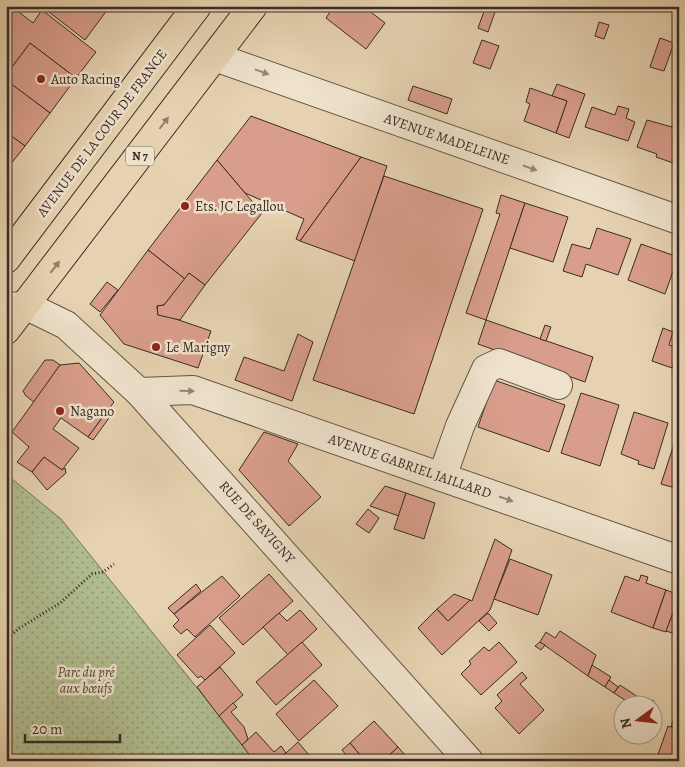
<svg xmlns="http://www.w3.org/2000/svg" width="685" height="767" font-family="Alegreya,serif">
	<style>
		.park { fill: url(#park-dots); stroke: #74745b }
		.building { fill: #d99e8b; stroke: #392b26 }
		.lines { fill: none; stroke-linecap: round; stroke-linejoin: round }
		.minor-casing { stroke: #645548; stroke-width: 30 }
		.major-casing { stroke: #392b26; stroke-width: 30 }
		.path { stroke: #392b26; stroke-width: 3; stroke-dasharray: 1 2.5; stroke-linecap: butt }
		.minor { stroke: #efe2cc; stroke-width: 28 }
		.major { stroke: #e6d2b0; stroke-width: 28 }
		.oneway { fill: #948679 }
		.oneway2 { fill: #907e6b }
		.poi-dot { fill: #8f2418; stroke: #efe2cc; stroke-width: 2 }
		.labels { text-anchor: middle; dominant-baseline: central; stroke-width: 5; stroke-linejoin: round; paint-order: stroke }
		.shield { fill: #efe2cc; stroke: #706258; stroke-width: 1 }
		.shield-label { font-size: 12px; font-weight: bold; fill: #392b26 }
		.poi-label { font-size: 14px; fill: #392b26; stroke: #efe2cc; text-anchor: start }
		.street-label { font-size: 14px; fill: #392b26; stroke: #efe2cc }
		.park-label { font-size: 14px; font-style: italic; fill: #51483b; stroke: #efe2cc }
	</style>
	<defs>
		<pattern id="park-dots" width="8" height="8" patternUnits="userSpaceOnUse" patternTransform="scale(1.25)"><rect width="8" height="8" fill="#b0bd90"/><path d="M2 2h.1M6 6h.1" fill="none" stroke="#909a75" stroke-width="1.8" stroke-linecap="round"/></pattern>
	</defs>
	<rect width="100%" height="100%" fill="#e6d2b0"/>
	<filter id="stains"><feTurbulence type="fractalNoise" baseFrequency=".004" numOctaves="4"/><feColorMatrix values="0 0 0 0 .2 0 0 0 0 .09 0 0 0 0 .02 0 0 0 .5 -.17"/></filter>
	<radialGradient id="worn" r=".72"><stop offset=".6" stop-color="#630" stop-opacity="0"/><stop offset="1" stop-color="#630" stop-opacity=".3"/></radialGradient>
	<path class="park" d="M6,474L61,519L256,761H6Z"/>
	<g class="building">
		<path d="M6,6H11L33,23L42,10L96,52L76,78L30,43L6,75Z"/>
		<path d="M53,6H110L85,40L49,12Z"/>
		<path d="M334,6H363L385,23L366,49L326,18Z"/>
		<path d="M384,6H403L400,12Z"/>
		<path d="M486,6H497L488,32L478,28Z"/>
		<path d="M599,22L609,25L604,39L595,36Z"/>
		<path d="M660,38L674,43L664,71L650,67Z"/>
		<path d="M482,40L499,46L490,69L473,63Z"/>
		<path d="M30,43L76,78L50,113L6,80V75Z"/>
		<path d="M6,80L50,113L25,146L6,132Z"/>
		<path d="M557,84L585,94L569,138L556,133L567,101L552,96Z"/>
		<path d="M413,86L452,99L447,114L408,100Z"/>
		<path d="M530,88L567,101L556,133L524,121L530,104L526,102Z"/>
		<path d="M618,106L629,109L626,118L635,122L628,141L585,127L592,107L615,115Z"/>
		<path d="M251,116L361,157L300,241L296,239L304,219L245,193L217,160Z"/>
		<path d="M647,120L679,129V165L656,157L657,154L637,147Z"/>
		<path d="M6,132L25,146L6,170Z"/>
		<path d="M361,157L387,166L355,261L300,241Z"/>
		<path d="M217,160L262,213L205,285L189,273L185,279L148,250Z"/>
		<path d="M384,176L483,209L414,414L313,380Z"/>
		<path d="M501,195L525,203L486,320L466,313L500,214L496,213Z"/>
		<path d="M525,203L568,217L553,262L510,248Z"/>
		<path d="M597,228L631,239L618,275L586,264L582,277L563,271L572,244L590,249Z"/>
		<path d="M641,244L678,257L665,294L628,280Z"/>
		<path d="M148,250L185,279L164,305L157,306L158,315H164L211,331L198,368L124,344L100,315Z"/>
		<path d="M189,273L205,285L180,320L158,315L157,306L164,305Z"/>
		<path d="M107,282L118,290L100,312L90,304Z"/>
		<path d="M486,320L593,357L585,382L478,344Z"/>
		<path d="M545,325L551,327L546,341L540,339Z"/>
		<path d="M663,328L673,332L669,345L678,348L672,368L652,361Z"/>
		<path d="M298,334L313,342L292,401L235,380L244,357L284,371Z"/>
		<path d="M45,360H53L60,365L34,402L26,396L23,391Z"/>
		<path d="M79,363L114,402L88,437L61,418L53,429L79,448L62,470L44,457L32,472L17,462L29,447L12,432L60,365Z"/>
		<path d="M494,380L565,405L549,452L478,427Z"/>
		<path d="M581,393L619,405L600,466L561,453Z"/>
		<path d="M634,412L668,423L654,469L638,464L639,461L621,454Z"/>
		<path d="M105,414L109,418L93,440L88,437Z"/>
		<path d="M679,430V445L674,444Z"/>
		<path d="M264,432L298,444L288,461L321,497L289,526L239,470Z"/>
		<path d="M674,444L679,445V489L661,484Z"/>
		<path d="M44,457L62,470L65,468L66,473L47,490L32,472Z"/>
		<path d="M385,486L406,493L399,516L370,506Z"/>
		<path d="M406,493L435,503L424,539L394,529Z"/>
		<path d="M368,509L379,518L369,533L356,524Z"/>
		<path d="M495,539L512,550L490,610L442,655L418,628L437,609L448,621L470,600L472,601Z"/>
		<path d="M510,559L552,575L538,615L494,599Z"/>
		<path d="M269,574L293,601L243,645L219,618Z"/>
		<path d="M641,575L648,577L646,583L666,590L653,628L611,612L625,576L639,581Z"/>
		<path d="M222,576L240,596L195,637L187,629L181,634L173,626L179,620L174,614Z"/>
		<path d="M196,584L201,591L174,614L168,608Z"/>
		<path d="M666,590L679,595V597L666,632L653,628Z"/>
		<path d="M454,594L470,600L448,621L437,609Z"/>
		<path d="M679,597V635L666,631Z"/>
		<path d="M300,610L317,629L288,655L263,627L279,613L287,621Z"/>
		<path d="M488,613L497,623L489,631L479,621Z"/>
		<path d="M210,625L235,653L205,680L201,676L198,678L177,655Z"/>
		<path d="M560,631L596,655L588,676L540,642L546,632L555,638Z"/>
		<path d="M302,642L322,665L276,705L256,682Z"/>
		<path d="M499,642L517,662L481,695L461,674L471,664L469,661L484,647L489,651Z"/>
		<path d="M540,642L545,645L541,650L535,646Z"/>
		<path d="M592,665L611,677L605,687L588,676Z"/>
		<path d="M220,667L243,695L219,716L197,687Z"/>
		<path d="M522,672L527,678L520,684L544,710L519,734L495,708L502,701L497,695Z"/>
		<path d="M314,680L338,706L299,741L276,714Z"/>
		<path d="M609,680L618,687L614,693L605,687Z"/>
		<path d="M620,685L641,699L639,704H631L614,693Z"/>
		<path d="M642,697L654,701L652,704H639Z"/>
		<path d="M233,703L237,707L231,712L244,727L248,739L242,745L219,716Z"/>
		<path d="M676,711L679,712V730L671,727Z"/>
		<path d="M374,721L398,747L383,761H365L350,743Z"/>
		<path d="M668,726L679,730V761L656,760Z"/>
		<path d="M256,732L274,752L281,746L286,753L277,761H254L242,745Z"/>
		<path d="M298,742L314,761H277L286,753Z"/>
		<path d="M350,743L361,756L356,761H351L342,750Z"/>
		<path d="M398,747L410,761H383Z"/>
	</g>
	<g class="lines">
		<defs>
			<g id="minor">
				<path d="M215,57L679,220"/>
				<path d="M6,308L25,305L66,325L139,392L469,761"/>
				<path d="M139,392L193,390L679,560"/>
				<path d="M442,477L460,426L486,369L499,363L558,385"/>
			</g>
			<g id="major">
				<path d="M6,259L197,6"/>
				<path d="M6,330L253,6"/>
			</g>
		</defs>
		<use href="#minor" class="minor-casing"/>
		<use href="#major" class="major-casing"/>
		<path class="path" d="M6,640L18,629L60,603L92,574L103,572L114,564"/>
		<use href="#minor" class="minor"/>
		<use href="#major" class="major"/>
	</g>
	<defs><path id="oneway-solid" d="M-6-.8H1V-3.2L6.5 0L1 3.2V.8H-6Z" transform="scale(1.25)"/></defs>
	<g class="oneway">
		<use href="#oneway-solid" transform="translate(262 72) rotate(20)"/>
		<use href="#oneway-solid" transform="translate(530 168) rotate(19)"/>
		<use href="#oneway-solid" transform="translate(187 391) rotate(2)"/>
		<use href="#oneway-solid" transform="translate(506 499) rotate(19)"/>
	</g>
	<g class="oneway2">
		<use href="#oneway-solid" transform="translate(164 123) rotate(-53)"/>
		<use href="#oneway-solid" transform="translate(55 267) rotate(-52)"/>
	</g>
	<g class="poi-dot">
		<circle cx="41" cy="79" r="5"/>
		<circle cx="185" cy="206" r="5"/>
		<circle cx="156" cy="347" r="5"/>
		<circle cx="60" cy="411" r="5"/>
	</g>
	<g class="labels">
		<rect class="shield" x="126" y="146.5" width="28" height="19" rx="4"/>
		<g class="shield-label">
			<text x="140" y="156">N 7</text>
		</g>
		<g class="poi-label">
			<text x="51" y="79">Auto Racing</text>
			<text x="195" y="206">Ets. JC Legallou</text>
			<text x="166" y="347">Le Marigny</text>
			<text x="70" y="411">Nagano</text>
		</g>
		<g class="street-label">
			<text transform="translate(102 133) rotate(-53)">AVENUE DE LA COUR DE FRANCE</text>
			<text transform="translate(447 139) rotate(19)">AVENUE MADELEINE</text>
			<text transform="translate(410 466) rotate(19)">AVENUE GABRIEL JAILLARD</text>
			<text transform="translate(257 522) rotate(48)">RUE DE SAVIGNY</text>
		</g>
		<g class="park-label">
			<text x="86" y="672">Parc du pré<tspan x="86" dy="16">aux bœufs</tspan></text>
		</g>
	</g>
	<rect width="685" height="767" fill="none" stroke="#e6d2b0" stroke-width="25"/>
	<rect x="8" y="8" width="670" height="752" fill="none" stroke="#392b26" stroke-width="2.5"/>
	<rect x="12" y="12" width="660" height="742" fill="none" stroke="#392b26"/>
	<g transform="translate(638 720) rotate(255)"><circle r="24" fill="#efe2cc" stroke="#a6998a"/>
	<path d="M0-4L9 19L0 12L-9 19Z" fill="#8f2418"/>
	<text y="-8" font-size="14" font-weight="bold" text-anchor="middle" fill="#392b26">N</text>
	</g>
	<path d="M25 734v8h95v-8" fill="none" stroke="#392b26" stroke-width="2.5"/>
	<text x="32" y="734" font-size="15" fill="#392b26" stroke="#efe2cc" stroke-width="4" paint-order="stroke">20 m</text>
	<rect width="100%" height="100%" filter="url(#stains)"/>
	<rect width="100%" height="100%" fill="url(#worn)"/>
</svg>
